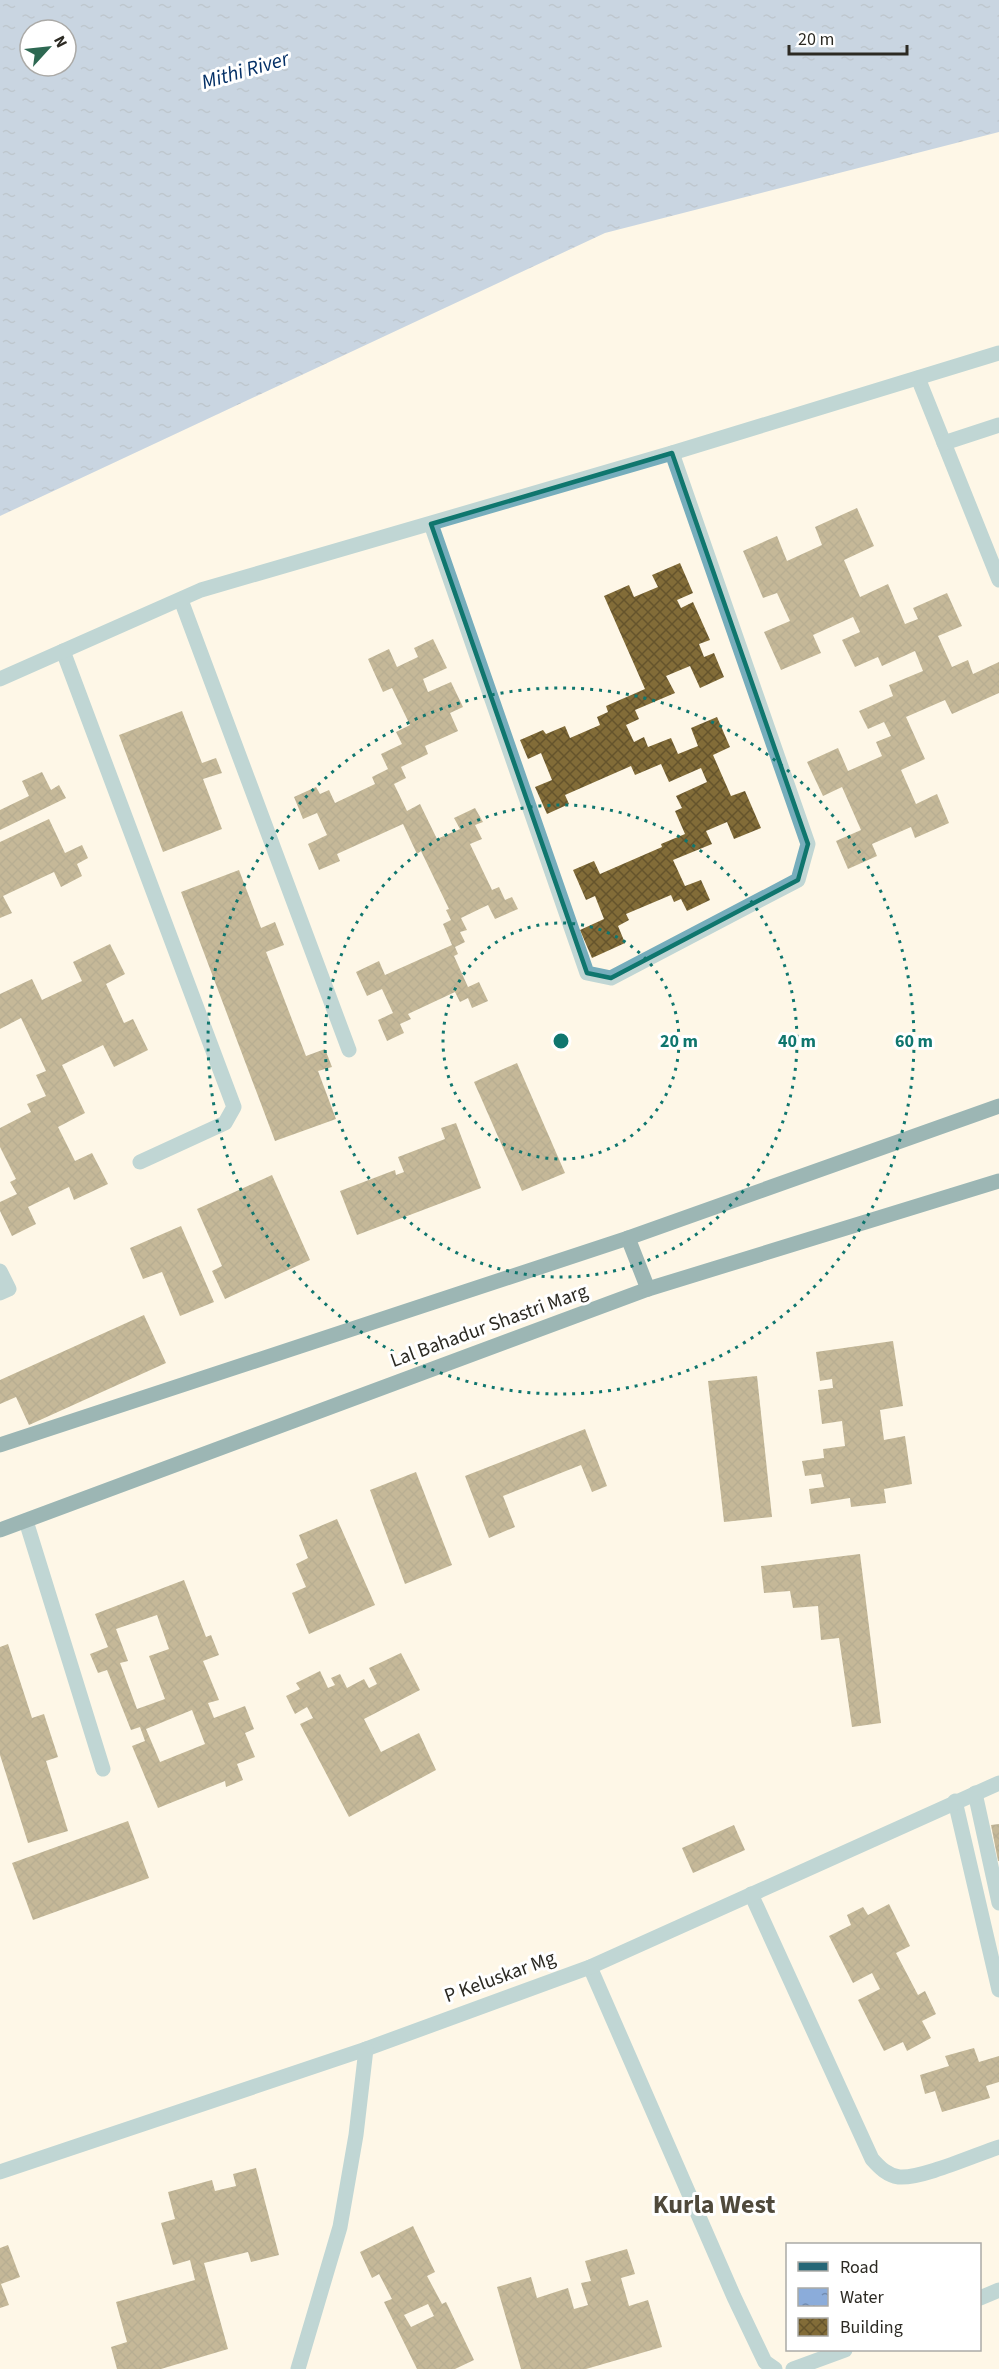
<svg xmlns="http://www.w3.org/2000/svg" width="999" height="2369" font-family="'Source Sans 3',sans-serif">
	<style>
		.water { fill: url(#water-ripples); fill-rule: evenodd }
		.building { fill: url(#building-cross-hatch); fill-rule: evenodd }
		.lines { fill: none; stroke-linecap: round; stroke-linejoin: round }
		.minor { stroke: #76adbc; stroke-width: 15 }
		.major { stroke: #266777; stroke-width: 15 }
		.marked { fill: none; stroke: #0f766e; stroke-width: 4.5; stroke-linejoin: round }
		.ring { fill: none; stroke: #0f766e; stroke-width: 3; stroke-dasharray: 3 6 }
		.labels { text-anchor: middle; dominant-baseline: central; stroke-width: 6; stroke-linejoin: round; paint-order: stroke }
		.street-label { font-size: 20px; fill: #2c2a23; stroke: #fff }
		.water-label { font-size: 21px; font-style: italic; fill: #032f66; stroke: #fff }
		.district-label { font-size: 26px; font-weight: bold; fill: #4f493b; stroke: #fff }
		.centre { fill: #0f766e; stroke: #fff; stroke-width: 3 }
		.ring-label { font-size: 18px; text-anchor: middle; font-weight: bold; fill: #0f766e; stroke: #fff; stroke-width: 6; stroke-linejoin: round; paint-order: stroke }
	</style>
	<defs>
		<pattern id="water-ripples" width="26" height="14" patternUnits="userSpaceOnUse" patternTransform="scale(1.5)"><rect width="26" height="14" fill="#8bacda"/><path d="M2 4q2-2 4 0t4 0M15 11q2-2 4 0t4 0" fill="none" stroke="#728cb0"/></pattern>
		<pattern id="building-cross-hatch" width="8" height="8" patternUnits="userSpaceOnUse" patternTransform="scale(1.5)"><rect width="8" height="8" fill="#826c38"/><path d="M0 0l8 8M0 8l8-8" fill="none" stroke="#65542c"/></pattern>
	</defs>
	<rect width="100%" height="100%" fill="#fef7e7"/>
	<path class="water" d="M0,0H999V132L605,233L0,516ZM30,30H66V66H30Z"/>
	<g class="building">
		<path d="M857,508L874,546L844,560L860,597L888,584L905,624L918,619L913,608L947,593L962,626L938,636L952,667L968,660L973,674L999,662V693L952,714L945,700L906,717L925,759L901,770L916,804L937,794L949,823L915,838L911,827L872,844L877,856L848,869L836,841L861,830L842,787L823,796L807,762L838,748L848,771L882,756L876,742L891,736L884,722L868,729L859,711L893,696L889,685L923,671L915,651L882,666L878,657L855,667L842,640L860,632L853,617L813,635L821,653L781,670L764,632L790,621L777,593L763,598L743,551L777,536L787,561L822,545L815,527Z"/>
		<path d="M680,563L693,593L677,600L681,608L693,602L710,640L699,644L704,657L714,653L724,677L700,688L690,666L666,676L675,693L635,710L639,719L626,725L634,742L644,737L648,747L671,738L678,754L698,746L691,728L717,717L730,747L713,755L731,796L745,791L761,828L734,839L727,822L706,831L712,844L673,860L685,886L701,880L710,900L687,911L681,899L674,902L671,895L626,914L629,920L618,926L625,943L592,958L580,930L604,919L595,896L586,900L573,870L594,861L600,874L662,847L661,844L685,834L675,811L682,808L676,796L707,782L701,768L669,782L661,764L635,775L631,766L565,795L569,804L547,814L535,787L552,780L541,753L528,759L520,740L543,730L546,734L565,726L570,738L600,725L597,717L608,712L606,706L645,689L604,596L629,585L634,597L658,587L652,575Z"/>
		<path d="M433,639L447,668L423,679L428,692L451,682L463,707L450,713L458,731L425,746L428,754L401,767L406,778L394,784L407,811L420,804L437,839L460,829L454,818L475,808L483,822L475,825L482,839L470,844L492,890L499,887L505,900L512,897L518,909L495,919L488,905L461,918L467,930L460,932L465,942L455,947L458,954L454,956L468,987L479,982L488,1001L472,1008L468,998L460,1002L455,992L408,1014L411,1019L400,1024L404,1033L387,1041L378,1020L393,1013L382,989L367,996L356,972L379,961L385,975L452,945L443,924L451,920L446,910L449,909L421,851L417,854L403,824L337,854L340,861L319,870L308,844L327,835L317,813L303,819L294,797L316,787L320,794L329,790L335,803L375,784L372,777L388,769L381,754L402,744L396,732L410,725L392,688L383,692L368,659L389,649L397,667L418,657L414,648Z"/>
		<path d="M182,711L202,763L216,758L222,773L203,779L222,829L163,852L119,735Z"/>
		<path d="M42,772L51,790L59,785L66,798L0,830V810L29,796L22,781Z"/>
		<path d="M49,819L65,853L82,845L88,858L77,864L82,876L61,887L54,872L3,896L12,913L0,918V842Z"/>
		<path d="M239,870L261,928L275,922L284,945L266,952L306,1056L325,1049L332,1067L318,1071L336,1119L275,1141L181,892Z"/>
		<path d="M110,944L125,974L106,984L124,1023L133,1019L148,1050L114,1067L103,1045L62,1065L85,1113L58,1127L75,1161L92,1153L108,1184L74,1200L69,1187L28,1207L36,1224L12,1236L0,1211V1202L17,1194L10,1182L16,1179L0,1147V1128L31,1112L27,1104L46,1096L36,1075L46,1071L21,1018L0,1029V994L32,979L42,1000L82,981L73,962Z"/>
		<path d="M517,1063L565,1173L522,1191L474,1082Z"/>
		<path d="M456,1123L481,1188L357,1235L340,1191L395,1170L396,1175L404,1172L398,1157L445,1139L441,1128Z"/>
		<path d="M272,1175L310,1260L225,1299L212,1271L222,1266L197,1209Z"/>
		<path d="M181,1226L214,1302L180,1316L162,1272L143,1279L130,1248Z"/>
		<path d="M144,1315L166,1363L29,1425L16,1397L0,1404V1380Z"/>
		<path d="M893,1341L903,1406L880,1410L884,1440L905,1436L912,1484L884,1489L886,1503L851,1507L850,1498L811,1504L809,1489L824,1487L821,1474L805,1476L802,1461L824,1458L823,1449L845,1446L842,1421L822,1424L818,1390L833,1388L832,1379L820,1381L816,1352Z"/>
		<path d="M757,1376L772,1517L724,1522L708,1381Z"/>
		<path d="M585,1429L607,1486L592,1492L581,1465L503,1496L515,1527L489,1538L465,1476Z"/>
		<path d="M416,1472L452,1565L405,1584L370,1490Z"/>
		<path d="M337,1519L375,1605L309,1634L292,1593L306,1587L296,1564L308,1558L299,1535Z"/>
		<path d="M860,1554L881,1723L852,1727L839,1638L821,1640L818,1606L793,1608L790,1591L764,1593L761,1566Z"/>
		<path d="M184,1580L206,1637L211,1635L219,1655L203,1661L219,1700L208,1703L214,1718L245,1706L254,1729L245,1733L255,1757L237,1764L243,1780L226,1787L225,1781L158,1808L132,1746L145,1741L140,1727L131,1730L107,1670L98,1673L90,1654L108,1647L95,1614ZM157,1615L169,1649L149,1656L165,1699L137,1709L120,1663L128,1661L116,1629ZM192,1710L205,1744L160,1762L146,1729Z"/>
		<path d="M8,1644L32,1718L44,1714L58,1757L46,1761L68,1831L28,1843L0,1755V1647Z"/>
		<path d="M401,1653L420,1690L364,1719L381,1752L419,1733L436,1770L349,1817L300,1724L313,1718L307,1707L295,1714L286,1696L300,1689L296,1683L320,1671L328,1688L335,1685L331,1678L340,1674L347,1688L364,1679L369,1688L377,1684L369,1668Z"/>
		<path d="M128,1821L149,1878L33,1920L12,1863Z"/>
		<path d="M999,1824V1861H998L991,1825Z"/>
		<path d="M734,1825L745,1850L693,1873L682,1848Z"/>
		<path d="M889,1904L910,1946L896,1953L918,1995L925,1991L936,2014L922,2021L931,2038L907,2051L903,2042L884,2051L858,2000L880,1989L872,1973L853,1983L829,1936L851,1925L847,1915L863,1907L868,1915Z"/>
		<path d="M974,2048L979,2062L999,2056V2082L986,2086L990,2098L942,2112L935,2091L925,2094L920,2075L949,2066L945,2056Z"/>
		<path d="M256,2168L279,2255L251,2262L248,2252L204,2263L228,2349L161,2369H117L111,2347L127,2342L116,2302L195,2280L190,2260L173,2265L161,2223L175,2219L168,2192L212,2180L215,2191L236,2186L233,2174Z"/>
		<path d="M413,2226L435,2272L427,2276L442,2304L446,2302L474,2360L455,2369H417L384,2302L392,2299L379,2274L372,2278L360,2252ZM428,2304L434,2316L411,2327L404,2315Z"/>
		<path d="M8,2245L20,2277L1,2284L9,2305L0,2308V2248Z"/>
		<path d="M627,2249L635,2274L621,2278L629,2306L648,2300L662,2347L586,2369H521L497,2287L531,2277L537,2298L568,2288L574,2309L588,2305L581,2283L591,2281L585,2261Z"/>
	</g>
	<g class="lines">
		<g class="minor">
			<path d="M918,378L999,580"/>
			<path d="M944,443L999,425"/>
			<path d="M431,524L587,973L611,978L798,880L808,844L672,453"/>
			<path d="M181,600L349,1050"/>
			<path d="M63,651L234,1107L225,1123L140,1162"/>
			<path d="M0,679L201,590L672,453L999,353"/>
			<path d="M0,1271L9,1289L0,1293"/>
			<path d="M26,1521L103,1769"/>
			<path d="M975,1793L999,1903"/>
			<path d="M955,1801L999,1990"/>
			<path d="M751,1894L872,2159C880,2168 887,2175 899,2177C921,2179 975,2155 999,2147"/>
			<path d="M590,1967L734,2297L765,2362L775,2369"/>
			<path d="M0,2172L366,2049L590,1967L999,1783"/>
			<path d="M980,2298L999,2290"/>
			<path d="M298,2369L340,2227L356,2135L366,2049"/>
			<path d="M793,2369L845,2350"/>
		</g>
		<g class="major">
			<path d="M628,1238L648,1289"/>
			<path d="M0,1445L628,1238L999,1106"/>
			<path d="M0,1530L648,1289L999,1181"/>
		</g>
	</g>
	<path d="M0 0H999V2369H0ZM672,453L808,844L798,880L611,978L587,973L431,524Z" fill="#fef7e7" fill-opacity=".55" fill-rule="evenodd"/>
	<path class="marked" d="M672,453L808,844L798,880L611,978L587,973L431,524Z"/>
	<g class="ring">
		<circle cx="561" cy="1041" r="118"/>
		<circle cx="561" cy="1041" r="236"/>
		<circle cx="561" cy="1041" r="353"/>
	</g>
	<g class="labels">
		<g class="street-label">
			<text transform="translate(489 1326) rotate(-20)">Lal Bahadur Shastri Marg</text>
			<text transform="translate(500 1977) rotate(-20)">P Keluskar Mg</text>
		</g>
		<g class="water-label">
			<text transform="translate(245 70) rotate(-16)">Mithi River</text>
		</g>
		<g class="district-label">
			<text x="714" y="2204">Kurla West</text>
		</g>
	</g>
	<circle cx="561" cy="1041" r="9" class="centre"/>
	<g class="ring-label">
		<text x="679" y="1047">20 m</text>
		<text x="797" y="1047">40 m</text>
		<text x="914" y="1047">60 m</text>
	</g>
	<rect x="786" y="2243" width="195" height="108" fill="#ffffff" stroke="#abaaa7" stroke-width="1.5"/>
	<rect x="798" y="2262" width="30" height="9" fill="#266777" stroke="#abaaa7" stroke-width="1.5"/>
	<text x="840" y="2273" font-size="18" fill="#2c2a23">Road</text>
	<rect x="798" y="2288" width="30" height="18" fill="url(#water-ripples)" stroke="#abaaa7" stroke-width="1.5"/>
	<text x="840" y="2303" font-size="18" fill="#2c2a23">Water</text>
	<rect x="798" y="2318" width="30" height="18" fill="url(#building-cross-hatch)" stroke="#abaaa7" stroke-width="1.5"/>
	<text x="840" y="2333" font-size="18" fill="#2c2a23">Building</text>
	<g transform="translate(48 48) rotate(63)"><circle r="28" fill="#ffffff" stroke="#abaaa7" stroke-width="1.5"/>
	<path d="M0-4.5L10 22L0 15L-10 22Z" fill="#2d6852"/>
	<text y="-9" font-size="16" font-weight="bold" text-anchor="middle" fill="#2c2a23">N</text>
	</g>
	<path d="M789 45v9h118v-9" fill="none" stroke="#2c2a23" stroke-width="3"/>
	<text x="798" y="45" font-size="18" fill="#2c2a23" stroke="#ffffff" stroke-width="4.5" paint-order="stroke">20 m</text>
</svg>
